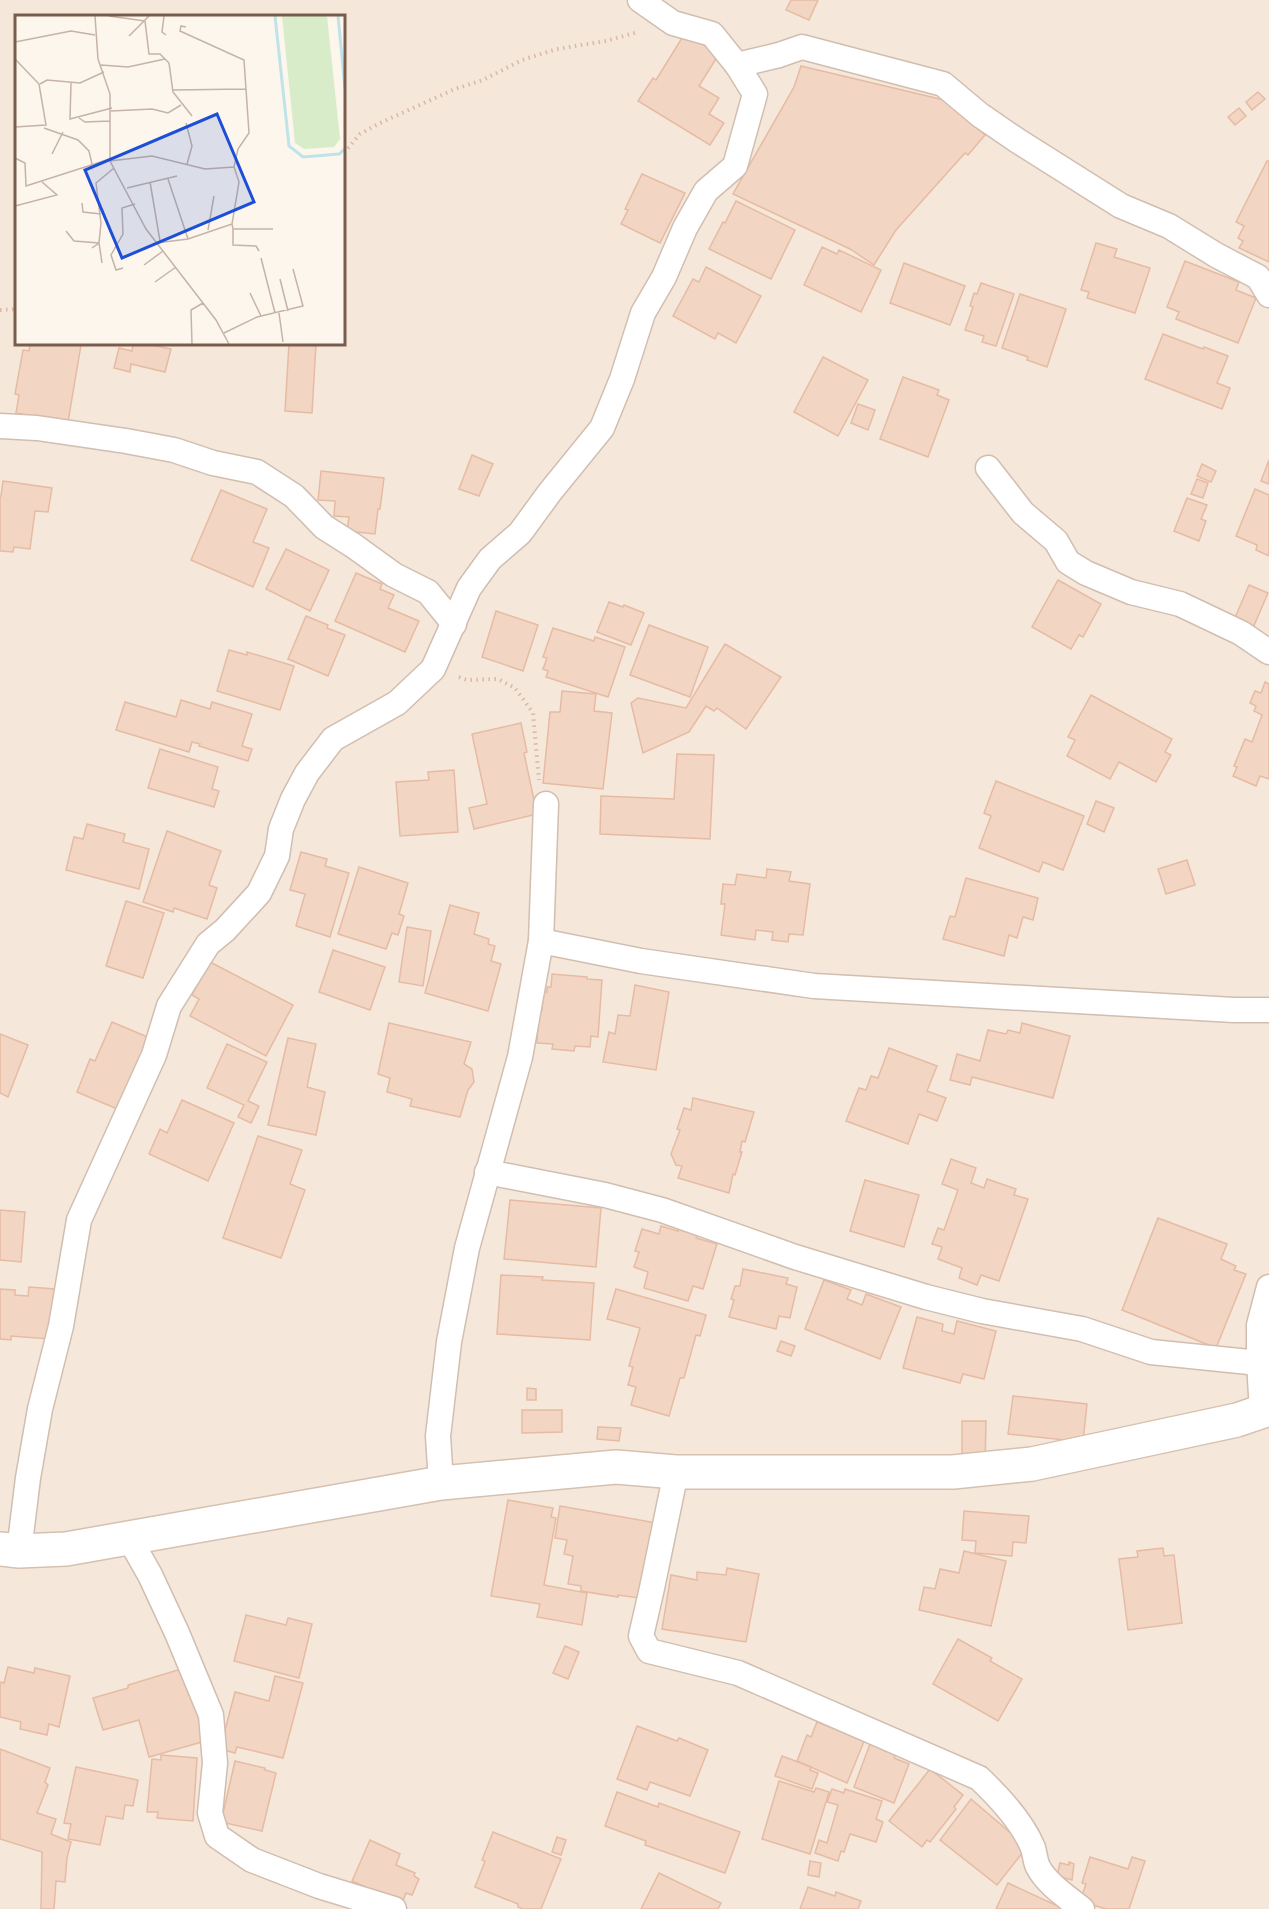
<svg xmlns="http://www.w3.org/2000/svg" width="1269" height="1909" font-family="Raleway,sans-serif">
	<style>
		.residential { fill: #f5e8da; fill-rule: evenodd }
		.building { fill: #f3d5c3; stroke: #e6bba3; stroke-width: 1.5 }
		.lines { fill: none; stroke-linecap: round; stroke-linejoin: round }
		.street-casing { stroke: #d1beb0; stroke-width: 27 }
		.secondary-casing { stroke: #d6c0b0; stroke-width: 36 }
		.path { stroke: #d9b8a5; stroke-width: 4; stroke-dasharray: 1.5 4.5; stroke-linecap: butt }
		.street { stroke: #fff; stroke-width: 24 }
		.secondary { stroke: #fff; stroke-width: 33 }
		.inset-river { fill: none; stroke: #bfe3e8; stroke-width: 3 }
		.inset-road { fill: none; stroke: #c5b3a7; stroke-width: 1.5 }
		.view { fill: #1d4ed8; fill-opacity: 0.15; stroke: #1d4ed8; stroke-width: 3 }
		.inset-edge { fill: none; stroke: #7a5c4d; stroke-width: 3 }
	</style>
	<rect width="100%" height="100%" fill="#fdf6ec"/>
	<path class="residential" d="M0,0H1269V1909H0ZM16,16H344V344H16Z"/>
	<g class="building">
		<path d="M791,0H818L809,20L786,10Z"/>
		<path d="M685,33L719,54L699,86L719,98L709,114L724,123L710,145L638,101L653,78L656,80Z"/>
		<path d="M801,66L944,100L985,135L968,155L965,153L896,230L874,265L850,249L733,194L794,87Z"/>
		<path d="M1258,92L1265,99L1252,110L1246,102Z"/>
		<path d="M1239,108L1246,116L1235,125L1228,117Z"/>
		<path d="M1267,161H1269V262L1239,248L1243,241L1238,238L1244,226L1236,222Z"/>
		<path d="M642,174L685,193L660,243L621,224L628,210L625,209Z"/>
		<path d="M736,201L795,230L771,279L709,249L723,222L725,223Z"/>
		<path d="M1096,243L1117,249L1114,257L1150,268L1135,313L1087,298L1089,292L1081,290Z"/>
		<path d="M822,247L837,254L839,250L881,270L861,312L804,285Z"/>
		<path d="M1185,261L1239,282L1236,290L1256,298L1238,343L1176,319L1179,312L1167,307Z"/>
		<path d="M904,263L965,286L950,325L890,303Z"/>
		<path d="M706,267L761,296L736,343L718,333L715,339L673,316L693,279L699,282Z"/>
		<path d="M981,283L1014,294L996,346L982,342L984,336L965,330L973,307L970,306L974,293L977,294Z"/>
		<path d="M1020,294L1066,309L1047,367L1027,360L1028,357L1002,348Z"/>
		<path d="M1163,334L1203,349L1204,347L1228,356L1217,383L1230,388L1222,409L1145,379Z"/>
		<path d="M30,344L81,345L68,422L16,413L19,395L15,394L23,350L29,351Z"/>
		<path d="M133,344H147L171,349L165,372L131,364L130,372L114,368L119,348L132,351Z"/>
		<path d="M289,344H316L312,413L285,411Z"/>
		<path d="M823,357L868,380L838,436L794,412Z"/>
		<path d="M903,377L939,390L937,395L949,400L928,457L880,439Z"/>
		<path d="M858,404L875,410L868,430L851,423Z"/>
		<path d="M472,455L493,464L479,496L459,489Z"/>
		<path d="M1269,460V484L1261,481Z"/>
		<path d="M1202,464L1216,471L1211,482L1197,476Z"/>
		<path d="M321,471L384,478L380,509H378L375,534L347,531L349,517L334,516L335,501L318,500Z"/>
		<path d="M1197,479L1208,483L1203,498L1191,494Z"/>
		<path d="M3,481L52,488L48,512L35,511L30,549L14,547L13,552L0,551V496H1Z"/>
		<path d="M1255,489L1269,495V556L1256,550L1257,545L1236,536Z"/>
		<path d="M221,490L267,509L253,542L269,548L253,587L191,560Z"/>
		<path d="M1187,498L1207,505L1201,519L1206,521L1199,541L1174,531Z"/>
		<path d="M286,549L329,570L310,611L266,589Z"/>
		<path d="M356,573L382,584L380,589L394,595L388,608L419,621L405,652L335,621Z"/>
		<path d="M1058,580L1101,604L1083,637L1079,635L1071,649L1032,627Z"/>
		<path d="M1249,585L1268,593L1253,628L1234,620Z"/>
		<path d="M609,602L623,607L624,605L644,613L631,645L597,632Z"/>
		<path d="M496,611L538,625L523,671L482,657Z"/>
		<path d="M306,616L328,625L327,628L345,635L328,676L288,659Z"/>
		<path d="M649,625L708,647L690,697L630,675Z"/>
		<path d="M553,628L594,641L595,637L625,647L608,697L546,677L548,671L543,669L547,658L543,657Z"/>
		<path d="M725,644L781,677L746,729L717,708L714,711L706,706L689,732L643,753L631,703L638,698L686,708Z"/>
		<path d="M229,650L247,655V652L294,666L280,710L217,691Z"/>
		<path d="M1265,682L1269,684V779L1260,776L1256,786L1233,776L1237,767L1234,766L1245,739L1252,742L1262,715L1254,711L1256,706L1250,703L1255,691L1261,693Z"/>
		<path d="M562,691L596,694L594,711L612,713L603,789L543,783L550,712H560Z"/>
		<path d="M1091,695L1172,739L1165,752L1171,755L1156,782L1119,762L1110,779L1067,756L1075,740L1068,737Z"/>
		<path d="M181,700L210,709L212,702L252,714L242,746L252,749L248,761L199,746L200,744L192,742L189,752L116,730L125,702L176,717Z"/>
		<path d="M521,723L527,752L524,753L537,814L474,829L469,808L487,804L472,734Z"/>
		<path d="M160,749L218,767L212,789L219,791L214,807L148,788Z"/>
		<path d="M677,754L714,755L710,839L600,834L601,796L674,799Z"/>
		<path d="M454,770L458,832L400,836L396,782L429,780L428,772Z"/>
		<path d="M996,781L1084,816L1063,870L1043,862L1039,872L979,848L991,816L984,813Z"/>
		<path d="M1096,801L1114,808L1104,832L1087,824Z"/>
		<path d="M87,824L125,834L123,842L149,849L139,889L66,870L74,837L83,839Z"/>
		<path d="M167,831L221,851L209,885L217,888L207,919L174,908L173,912L143,902Z"/>
		<path d="M301,852L327,859L325,866L349,873L330,937L296,926L305,894L290,890Z"/>
		<path d="M1187,860L1195,885L1166,894L1158,869Z"/>
		<path d="M359,867L408,883L399,914L404,916L398,935L392,933L386,949L338,934Z"/>
		<path d="M767,869L791,872L789,881L810,884L803,935L789,934L788,942L772,940L773,932L756,930L755,940L721,935L725,904H721L723,884L735,885L737,874L766,878Z"/>
		<path d="M966,878L1038,898L1033,920L1023,917L1017,938L1009,935L1004,956L943,939L950,916L955,917Z"/>
		<path d="M126,901L164,913L143,978L106,966Z"/>
		<path d="M450,905L479,913L474,934L489,939L488,944L495,946L491,961L501,964L488,1011L425,993Z"/>
		<path d="M407,927L431,931L423,986L399,982Z"/>
		<path d="M333,950L385,967L370,1010L319,992Z"/>
		<path d="M210,962L293,1005L266,1056L190,1016L199,999L192,995Z"/>
		<path d="M552,974L587,977V979L602,980L598,1037L591,1036L590,1047L575,1046L574,1051L552,1049L553,1044L537,1043L539,1009L542,1010L543,992H547V987H551Z"/>
		<path d="M635,985L669,992L656,1070L603,1062L609,1032L615,1034L618,1015L630,1016Z"/>
		<path d="M112,1022L150,1038L122,1111L77,1092L90,1059L95,1061Z"/>
		<path d="M389,1023L471,1042L464,1064L472,1069L474,1082L468,1090L460,1117L410,1106L412,1099L387,1092L390,1078L378,1074Z"/>
		<path d="M1022,1023L1070,1036L1053,1098L972,1077L970,1085L950,1080L957,1054L980,1061L988,1030L1006,1034L1008,1030L1020,1033Z"/>
		<path d="M0,1034L28,1045L8,1097L0,1093Z"/>
		<path d="M288,1038L316,1044L307,1087L325,1092L316,1135L268,1125Z"/>
		<path d="M227,1044L267,1062L248,1101L259,1106L251,1123L238,1117L244,1105L207,1088Z"/>
		<path d="M889,1048L937,1066L927,1091L946,1098L937,1121L919,1114L908,1144L846,1121L859,1088L866,1090L871,1076L878,1078Z"/>
		<path d="M693,1098L754,1112L745,1142L742,1141L740,1152H742L735,1175L733,1174L729,1193L678,1178L682,1166L676,1165L671,1154L680,1130L677,1129L684,1108L691,1110Z"/>
		<path d="M182,1100L234,1123L208,1181L149,1154L160,1129L167,1133Z"/>
		<path d="M258,1136L302,1150L290,1184L305,1190L281,1258L223,1238Z"/>
		<path d="M951,1159L976,1168L971,1183L984,1188L987,1179L1016,1189L1014,1195L1028,1199L999,1281L981,1275L977,1285L959,1278L962,1268L938,1259L942,1247L932,1244L938,1228L944,1230L958,1190L942,1184Z"/>
		<path d="M865,1180L919,1195L904,1247L850,1231Z"/>
		<path d="M510,1200L601,1208L596,1267L504,1259Z"/>
		<path d="M0,1210L25,1212L21,1262L0,1260Z"/>
		<path d="M1158,1218L1227,1244L1221,1259L1236,1266L1234,1270L1246,1274L1216,1348L1122,1310Z"/>
		<path d="M661,1226L678,1231L679,1228L698,1233L696,1238L717,1244L703,1289L693,1286L688,1301L644,1288L648,1272L634,1267L639,1252L635,1251L642,1229L659,1234Z"/>
		<path d="M743,1269L788,1278L786,1284L797,1287L790,1318L779,1316L776,1329L729,1317L734,1300L731,1299L735,1286H740Z"/>
		<path d="M501,1275L543,1277L542,1280L594,1283L590,1340L497,1334Z"/>
		<path d="M824,1280L851,1290L847,1299L862,1305L866,1294L901,1307L880,1359L805,1329Z"/>
		<path d="M29,1287L55,1289L50,1339L11,1336V1340L0,1339V1289L15,1290V1295L28,1296Z"/>
		<path d="M616,1289L706,1315L700,1336L696,1335L684,1378H680L669,1416L631,1405L636,1387L628,1385L633,1367L629,1366L640,1328L607,1319Z"/>
		<path d="M917,1317L943,1324L942,1331L954,1334L957,1321L996,1331L984,1379L963,1374L960,1383L903,1368Z"/>
		<path d="M781,1341L795,1346L791,1356L777,1351Z"/>
		<path d="M527,1388L536,1389V1400H527Z"/>
		<path d="M1013,1396L1087,1404L1083,1442L1008,1434Z"/>
		<path d="M522,1410H562V1432L522,1433Z"/>
		<path d="M962,1421H986L985,1466L962,1454Z"/>
		<path d="M598,1427L621,1428L619,1441L597,1439Z"/>
		<path d="M508,1500L553,1508L551,1517L556,1518L544,1585L587,1593L582,1625L537,1617L540,1604L491,1596Z"/>
		<path d="M560,1506L657,1523L649,1554L647,1553L639,1598L618,1595V1597L581,1591V1586L568,1584L573,1556L564,1554L567,1540L555,1538Z"/>
		<path d="M964,1511L1029,1516L1026,1543L1013,1542L1012,1556L975,1553L976,1541L962,1540Z"/>
		<path d="M1163,1548L1164,1556L1174,1555L1182,1623L1128,1630L1119,1559L1138,1557L1137,1551Z"/>
		<path d="M964,1551L1006,1561L991,1626L919,1610L924,1587L935,1589L940,1569L959,1573Z"/>
		<path d="M727,1568L759,1574L746,1642L662,1629L671,1575L697,1580V1572L726,1575Z"/>
		<path d="M246,1615L286,1625L288,1618L312,1624L299,1678L234,1661Z"/>
		<path d="M958,1639L992,1658L990,1661L1022,1679L998,1721L933,1684Z"/>
		<path d="M565,1646L579,1652L568,1679L553,1673Z"/>
		<path d="M8,1667L34,1673L35,1668L70,1676L59,1727L49,1724L47,1735L20,1729L21,1722L0,1717V1682L4,1683Z"/>
		<path d="M188,1667L209,1740L149,1757L139,1720L103,1730L93,1698L128,1688V1685Z"/>
		<path d="M275,1676L303,1683L283,1758L237,1747L235,1753L220,1749L235,1692L269,1701Z"/>
		<path d="M817,1722L840,1731L841,1729L865,1739L847,1783L797,1761L807,1735L811,1737Z"/>
		<path d="M637,1726L677,1741L679,1738L708,1750L690,1796L650,1782L647,1790L617,1779Z"/>
		<path d="M870,1744L896,1754L894,1758L909,1764L894,1803L854,1787Z"/>
		<path d="M0,1749L50,1768L45,1782L48,1785L37,1813L56,1819L51,1834L71,1842L67,1858L65,1882L56,1881L54,1909H41L42,1852L0,1839Z"/>
		<path d="M161,1755L197,1758L193,1821L157,1818L158,1812H147L152,1759L161,1760Z"/>
		<path d="M782,1756L811,1767L810,1770L818,1773L812,1789L775,1776Z"/>
		<path d="M235,1761L265,1768V1770L276,1773L262,1831L221,1822Z"/>
		<path d="M76,1767L138,1780L133,1806L125,1805L123,1819L106,1816L100,1845L68,1839L71,1824L64,1823Z"/>
		<path d="M930,1769L963,1795L954,1807L956,1809L930,1842L927,1840L922,1847L889,1821Z"/>
		<path d="M779,1781L814,1792L816,1788L829,1792L810,1854L762,1839Z"/>
		<path d="M832,1789L844,1793L845,1789L882,1801L876,1819L883,1822L876,1842L850,1834L844,1852L841,1851L838,1861L815,1853L819,1840L827,1843L838,1805L827,1802Z"/>
		<path d="M617,1792L658,1807L659,1803L740,1832L725,1873L645,1845L646,1841L605,1826Z"/>
		<path d="M971,1799L1027,1847L997,1885L940,1840Z"/>
		<path d="M493,1832L561,1859L541,1909H523L518,1907V1904L475,1887L485,1861L482,1860Z"/>
		<path d="M557,1837L566,1840L561,1855L552,1852Z"/>
		<path d="M370,1840L400,1854L396,1865L415,1873L414,1876L419,1879L412,1895L406,1893L402,1903L352,1881Z"/>
		<path d="M1090,1857L1128,1869L1132,1857L1145,1861L1129,1909H1106L1080,1901L1086,1884L1082,1883Z"/>
		<path d="M810,1861L821,1863L819,1877L808,1875Z"/>
		<path d="M1069,1862L1074,1864L1072,1880L1057,1876L1060,1863L1069,1865Z"/>
		<path d="M659,1873L721,1903L718,1909H641Z"/>
		<path d="M1008,1883L1064,1909H996Z"/>
		<path d="M808,1887L835,1896L836,1892L861,1901L858,1909H800Z"/>
	</g>
	<g class="lines">
		<defs>
			<g id="street">
				<path d="M737,65L779,55L802,47L943,84L980,115L1018,141L1121,206L1169,226L1216,255L1258,277L1269,295"/>
				<path d="M0,426L37,428L126,441L174,450L213,463L257,472L294,496L324,527L354,546L394,575L428,592L454,624"/>
				<path d="M988,468L1023,513L1056,541L1068,562L1086,573L1131,592L1180,604L1241,633L1269,652"/>
				<path d="M541,941L641,961L814,986L1234,1010H1269"/>
				<path d="M487,1172L605,1195L662,1210L795,1257L926,1297L982,1311L1082,1329L1151,1352L1259,1363"/>
				<path d="M1262,1411L1259,1363V1325L1269,1287"/>
				<path d="M676,1472L652,1588L641,1636L649,1651L738,1673L979,1778C998,1796 1023,1823 1033,1848C1035,1854 1035,1861 1038,1867C1047,1884 1067,1897 1082,1909"/>
				<path d="M441,1483L438,1436L449,1342L467,1248L520,1057L541,941L546,804"/>
				<path d="M129,1538L150,1575L177,1633L211,1715L215,1763L210,1813L217,1836L252,1860L319,1886L394,1909"/>
				<path d="M19,1551L28,1478L40,1409L61,1326L79,1220L154,1055L169,1006L208,944L225,930L259,893L277,856L281,829L293,799L307,773L333,739L397,703L433,669L469,588L490,559L520,533L550,492L602,428L622,379L643,313L664,277L685,228L706,191L735,166L755,94L737,65L712,34L673,23L640,0"/>
			</g>
			<path id="secondary" d="M0,1549L19,1551L66,1549L441,1483L616,1467L676,1472H953L1032,1464L1237,1420L1269,1409"/>
		</defs>
		<use href="#street" class="street-casing"/>
		<use href="#secondary" class="secondary-casing"/>
		<g class="path">
			<path d="M344,153L360,134L380,123L455,89L483,80L522,60L557,49L606,41L638,32"/>
			<path d="M0,310L16,309"/>
			<path d="M459,677L467,680L498,679L515,688L533,713L539,780"/>
		</g>
		<use href="#street" class="street"/>
		<use href="#secondary" class="secondary"/>
	</g>
	<g transform="translate(15 15)">
		<rect width="330" height="330" fill="#fdf6ec"/>
		<path d="M267,1H312L325,124L319,132L289,134L280,128Z" fill="#d8ecc9"/>
		<path class="inset-river" d="M260,1L274,131L288,142L324,139L330,134M323,1L330,73"/>
		<path class="inset-road" d="M80,1L83,44L95,79V146L131,214L201,305L214,329M94,1L130,6M149,1L147,17L151,20M130,6L134,39H145L154,48L158,77L177,101M114,21L134,1M0,27L56,16L80,20M0,44L24,69L31,110L0,112M86,50L113,52L150,44M56,68L55,104L97,93M25,69L32,65L65,68L89,57M158,75L231,74M96,96L137,94L153,98L166,90M64,103L70,107L95,106M171,108L177,131L172,149M29,113L63,125L74,136L77,149M37,139L48,117M0,143L10,148L11,171L95,144M95,146L137,141L190,154L219,152L223,134L234,118L229,45L165,16L166,11L171,12M153,164L173,224M135,167L145,226M112,173L162,161M67,188L68,197L86,199M0,191L42,180L27,167M217,209L224,167L219,152M218,214V230L241,231L244,236M193,215L199,181M51,216L59,226L84,228L87,248M141,228L173,224L217,209L218,214H258M77,233L84,228L86,208L81,168L99,153M246,243L260,298M129,250L148,236M108,253L101,255L96,240L108,219L107,193L120,189M265,264L273,296M140,267L161,252M235,278L246,301M264,298L268,327M209,318L242,302L288,291L278,254M177,329L176,295L188,288"/>
		<path class="view" d="M202,99L239,187L107,243L70,155Z"/>
		<rect width="330" height="330" class="inset-edge"/>
	</g>
</svg>
